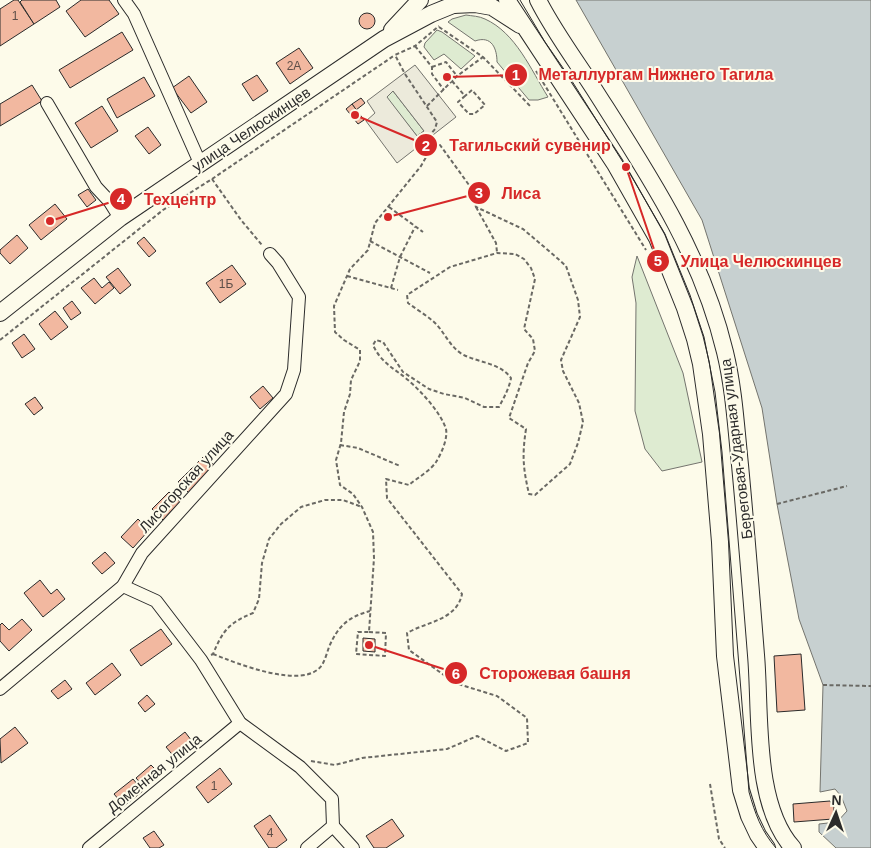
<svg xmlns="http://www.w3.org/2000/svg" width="871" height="848" font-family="Arial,sans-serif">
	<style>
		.green { fill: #deebd1; stroke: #74746e }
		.parking { fill: #eceadb; stroke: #74746e; fill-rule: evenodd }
		.water { fill: #c7d0d0; stroke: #74746e }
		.building { fill: #f2b8a0; stroke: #2b2b2b }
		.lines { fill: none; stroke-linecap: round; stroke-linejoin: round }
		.minor-casing { stroke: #2b2b2b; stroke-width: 14 }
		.major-casing { stroke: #2b2b2b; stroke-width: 18 }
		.path { stroke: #6a6964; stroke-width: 2; stroke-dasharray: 4 2.5; stroke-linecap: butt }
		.minor { stroke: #fdfbea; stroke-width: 12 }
		.major { stroke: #fdfbea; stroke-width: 16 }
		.tram { stroke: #2b2b2b; stroke-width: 1 }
		.labels { text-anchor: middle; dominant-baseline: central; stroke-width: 4; stroke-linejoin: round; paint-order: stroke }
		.number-label { font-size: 12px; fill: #5d4e48 }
		.street-label { font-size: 15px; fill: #2b2b2b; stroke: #fdfbea }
		.leader { fill: none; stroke: #d62828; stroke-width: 2 }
		.callout-dot { fill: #d62828; stroke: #fdfbea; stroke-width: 2 }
		.mark-label { font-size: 15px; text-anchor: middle; font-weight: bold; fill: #fff }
		.callout-label { font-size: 16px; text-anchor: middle; font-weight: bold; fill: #d62828; stroke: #fdfbea; stroke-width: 4; stroke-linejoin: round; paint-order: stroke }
	</style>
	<rect width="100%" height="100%" fill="#fdfbea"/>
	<g class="green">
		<path d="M466,15C472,16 479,16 485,19C516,33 531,70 548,97L538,100H529L497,62C497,49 492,35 475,41L448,22L452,19Z"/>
		<path d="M437,30L442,32L475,56L461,69L444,54L434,60L424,47L425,43Z"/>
		<path d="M393,91L424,131L417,136L386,97Z"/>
		<path d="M637,256L683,373L702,462L662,471L645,449L635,411L636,303L632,277Z"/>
	</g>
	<path class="parking" d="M415,65L456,117L397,163L366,121L375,113L367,101ZM393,91L424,131L417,136L387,97Z"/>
	<path class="water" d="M576,0H871V848H836L819,832V824L837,822L847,811L841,796L835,789L820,792L823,685L799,619L777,504L762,408L702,220Z"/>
	<g class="building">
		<path d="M14,0H18L34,24L0,46V9Z"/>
		<path d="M22,0H56L60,7L34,24L20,2Z"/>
		<path d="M81,0H109L119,14L85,37L66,11Z"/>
		<circle cx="367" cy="21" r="8"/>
		<path d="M122,32L133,50L70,88L59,70Z"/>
		<path d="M299,48L313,68L290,84L276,63Z"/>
		<path d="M257,75L268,91L253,101L242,84Z"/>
		<path d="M189,76L207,102L191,113L172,88Z"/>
		<path d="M144,77L155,96L117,118L107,99Z"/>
		<path d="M32,85L42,101L0,126V104Z"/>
		<path d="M361,98L365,103L356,110L352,104Z"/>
		<path d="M352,104L364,120L358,124L346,109Z"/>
		<path d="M102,106L118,131L91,148L75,123Z"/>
		<path d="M148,127L161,145L149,154L135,136Z"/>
		<path d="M88,189L96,200L87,207L78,195Z"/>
		<path d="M55,204L67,219L41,240L29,225Z"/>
		<path d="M17,235L28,248L10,264L0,253V250Z"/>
		<path d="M144,237L156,251L149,257L137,243Z"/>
		<path d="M232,265L246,284L220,303L206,283Z"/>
		<path d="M118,268L131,285L120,294L106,277Z"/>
		<path d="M94,278L102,288L109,282L114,288L95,304L81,288Z"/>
		<path d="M72,301L81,313L71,320L63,308Z"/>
		<path d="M55,311L68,327L51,340L39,324Z"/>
		<path d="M24,334L35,349L22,358L12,343Z"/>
		<path d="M263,386L273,398L260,409L250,397Z"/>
		<path d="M35,397L43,408L34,415L25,404Z"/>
		<path d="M204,456L215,466L189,493L178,482Z"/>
		<path d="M169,492L180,502L163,520L152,509Z"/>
		<path d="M138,519L149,530L133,548L121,537Z"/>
		<path d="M105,552L115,563L102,574L92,563Z"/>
		<path d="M40,580L51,594L57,589L65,599L43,617L24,593Z"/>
		<path d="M22,619L32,630L9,651L0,641V625L2,623L9,630Z"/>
		<path d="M161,629L172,644L141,666L130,650Z"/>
		<path d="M363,638L375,639V652L363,651Z"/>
		<path d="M801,654L805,710L777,712L774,656Z"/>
		<path d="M112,663L121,675L95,695L86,683Z"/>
		<path d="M65,680L72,689L58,699L51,691Z"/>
		<path d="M147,695L155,704L145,712L138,703Z"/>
		<path d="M15,727L28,743L1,763L0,739Z"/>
		<path d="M185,732L195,745L176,759L166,747Z"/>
		<path d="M151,765L160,774L144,787L136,778Z"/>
		<path d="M220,768L232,784L208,803L196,787Z"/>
		<path d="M133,779L143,791L124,806L114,794Z"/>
		<path d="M830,801L834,807L833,819L794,822L793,804Z"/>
		<path d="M270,815L287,840L276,848H269L254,826Z"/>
		<path d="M392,819L404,836L386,848H374L366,836Z"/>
		<path d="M154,831L164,845L159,848H150L143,838Z"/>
	</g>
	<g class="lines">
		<defs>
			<g id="minor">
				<path d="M124,0L134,14L200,163"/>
				<path d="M47,103L96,187L110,202L120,218"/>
				<path d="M123,586L156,601L201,660L240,723L300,767L332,799L333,826L353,848"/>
				<path d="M0,689L123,586L142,553L286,394L294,370L299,297L278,263L270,254"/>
				<path d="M89,848L240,723"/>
				<path d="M307,848L333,826"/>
			</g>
			<g id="major">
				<path d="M507,0L615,164L657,238L685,308L695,339L701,364L711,434L720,542L725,656L741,790L749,816L758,835L767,848"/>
				<path d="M538,0C553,30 576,61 594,89C648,174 701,252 725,352C734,389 736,427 740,465C746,528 751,592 756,655C761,712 753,804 793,848"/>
				<path d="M453,5L475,4L492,7L520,25"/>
				<path d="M392,30L420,0"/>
				<path d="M0,313L120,218L384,39L431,14L453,5L460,0"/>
			</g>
		</defs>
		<use href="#minor" class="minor-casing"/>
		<use href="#major" class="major-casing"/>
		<g class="path">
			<path d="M439,27L483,57L531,107"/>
			<path d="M415,46L432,67V74L444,90"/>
			<path d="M432,67L446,62L457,76"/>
			<path d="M536,71L646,250"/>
			<path d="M452,81L465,96L458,102L469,114H474L485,105L472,90L465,96"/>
			<path d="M427,106L457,76L483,57"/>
			<path d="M424,142L435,129L437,122L405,74L395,55L415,46L439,26"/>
			<path d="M212,179L241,220L262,245"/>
			<path d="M389,207L423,232"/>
			<path d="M476,207L496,243L497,252"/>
			<path d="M370,241L430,273"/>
			<path d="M347,276L398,290"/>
			<path d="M391,288L400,257L415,227"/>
			<path d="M0,340L163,210L212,179L395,55"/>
			<path d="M340,445L358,448L400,466"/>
			<path d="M777,504L847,486"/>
			<path d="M369,632L386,633L385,656L356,654L358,632H369L374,558L373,532L362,507L353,494L340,485L336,460L341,443L344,412L350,394L351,380L360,361V350L344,340L335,332L334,306L350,269L368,250L375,223L421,166L429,152L425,143"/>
			<path d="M213,654C236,663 304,691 322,665C325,660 327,653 329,647C338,626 348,617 370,611"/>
			<path d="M211,655L213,654C223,630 229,623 253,613L259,599L262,563L269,539L281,524L301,507L325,500H343L362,507"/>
			<path d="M823,685L871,686"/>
			<path d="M311,761L335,765L362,758L447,749L477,736L506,751L528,743L527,718L497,696L455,683L409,650L407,633C426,622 457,620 462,594L387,498L386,479L409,485C417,478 430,471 436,462C441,454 448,439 446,429C441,413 421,391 408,380C394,368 381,363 373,345L376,340L383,342L403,372L429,389L444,394L465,398L484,407H499C504,397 509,389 511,378C499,362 478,363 462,354C449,346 444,331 434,322C426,315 416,309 408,303L407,295L450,267L497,253L515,254L524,259L531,268L535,279L524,329L533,339L535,351L528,363L509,418L526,429C522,455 523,468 529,494L535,495L570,464L578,443L583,422L579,403L563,371L561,360L580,317L578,300L566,266L556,257L523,229L476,207L469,185L440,145L424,142"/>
			<path d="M710,784L719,839L725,848"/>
		</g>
		<use href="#minor" class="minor"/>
		<use href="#major" class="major"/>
		<path class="tram" d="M520,0L545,42L570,78L626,167L665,234L690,295L704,337L715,392L722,452L749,792C755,813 761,831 776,848"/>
	</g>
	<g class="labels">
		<g class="number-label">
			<text x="15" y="16">1</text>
			<text x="294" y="66">2А</text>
			<text x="226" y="284">1Б</text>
			<text x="214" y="786">1</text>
			<text x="270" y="833">4</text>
		</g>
		<g class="street-label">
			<text transform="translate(251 129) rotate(-34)">улица Челюскинцев</text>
			<text transform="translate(736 449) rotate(-97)">Береговая-Ударная улица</text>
			<text transform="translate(186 481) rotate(-48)">Лисогорская улица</text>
			<text transform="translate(154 773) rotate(-39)">Доменная улица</text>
		</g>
	</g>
	<path class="leader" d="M447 77L516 75M355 115L426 145M388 217L479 193M50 221L121 199M626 167L658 261M369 645L456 673"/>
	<g class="callout-dot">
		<circle cx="447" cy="77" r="5"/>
		<circle cx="355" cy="115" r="5"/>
		<circle cx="388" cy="217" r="5"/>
		<circle cx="50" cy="221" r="5"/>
		<circle cx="626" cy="167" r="5"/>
		<circle cx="369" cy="645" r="5"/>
		<circle cx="516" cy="75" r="12"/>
		<circle cx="426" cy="145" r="12"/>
		<circle cx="479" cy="193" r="12"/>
		<circle cx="121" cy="199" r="12"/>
		<circle cx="658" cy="261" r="12"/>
		<circle cx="456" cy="673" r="12"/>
	</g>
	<g class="mark-label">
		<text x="516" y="80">1</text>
		<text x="426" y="151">2</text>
		<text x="479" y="198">3</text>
		<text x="121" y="204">4</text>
		<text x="658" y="266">5</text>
		<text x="456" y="679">6</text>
	</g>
	<g class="callout-label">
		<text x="656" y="80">Металлургам Нижнего Тагила</text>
		<text x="530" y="151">Тагильский сувенир</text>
		<text x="521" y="199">Лиса</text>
		<text x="180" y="205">Техцентр</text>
		<text x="761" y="267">Улица Челюскинцев</text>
		<text x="555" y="679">Сторожевая башня</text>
	</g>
	<g transform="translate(836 813) rotate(3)" stroke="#fdfbea" stroke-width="4" paint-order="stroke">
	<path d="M0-4L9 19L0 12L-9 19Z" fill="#2b2b2b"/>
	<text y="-8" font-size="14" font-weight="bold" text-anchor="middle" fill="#2b2b2b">N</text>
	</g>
</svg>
